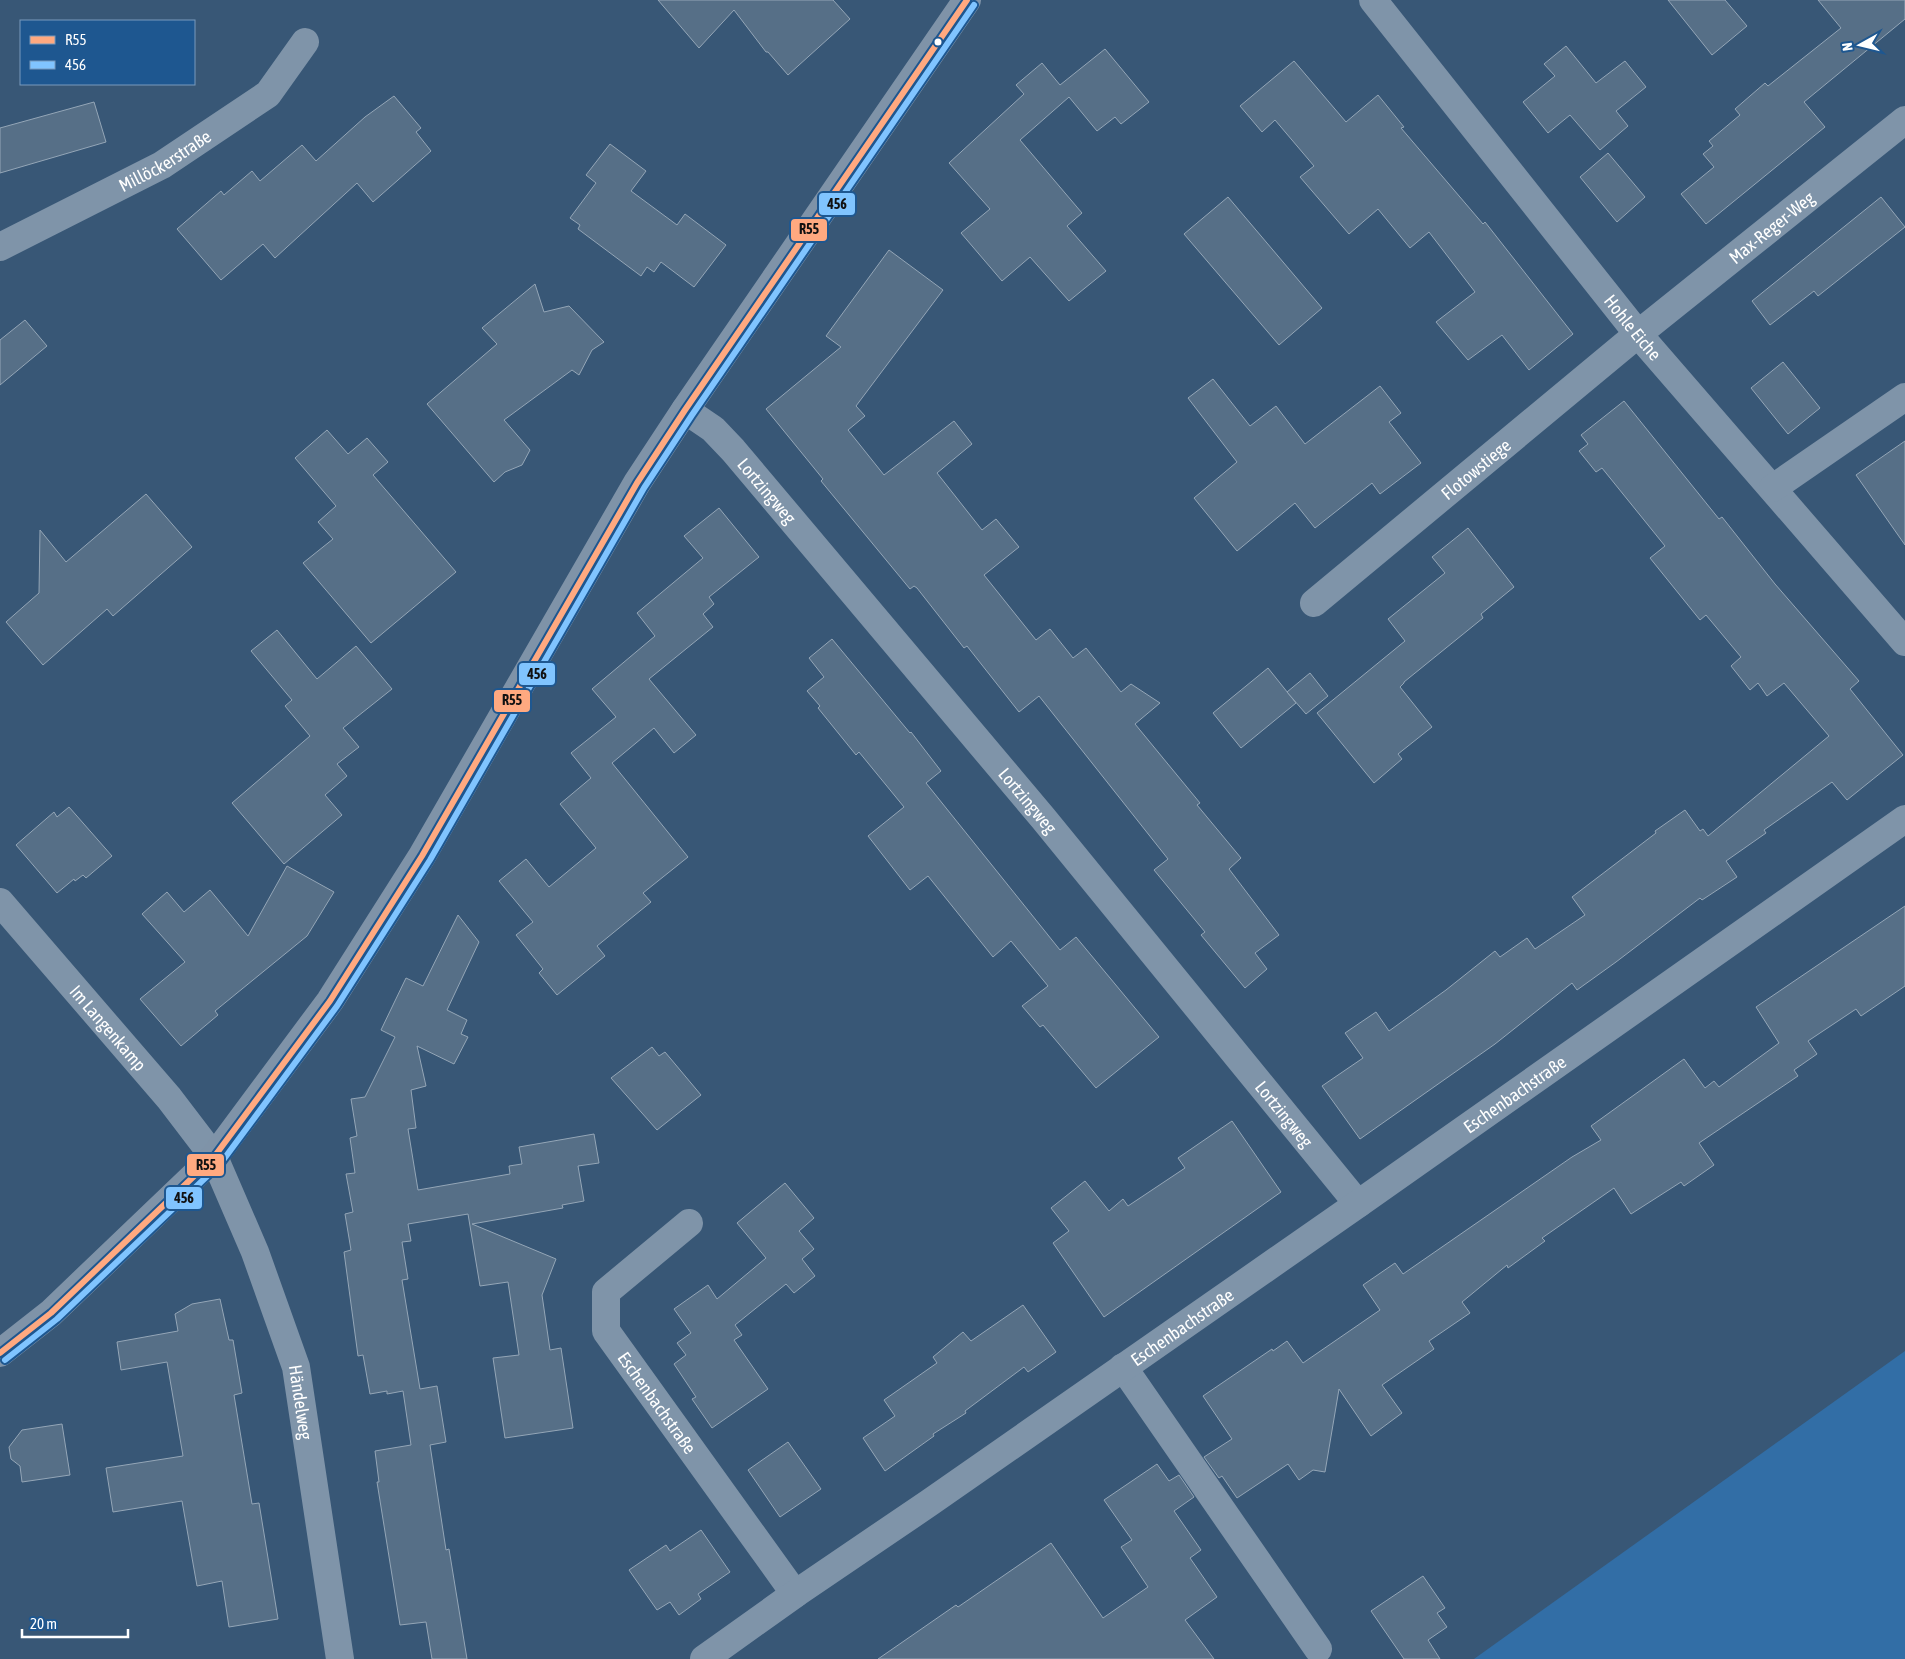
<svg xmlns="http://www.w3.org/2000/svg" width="1905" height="1659" font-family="'Asap Condensed',sans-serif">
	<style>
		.green { fill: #326ea6 }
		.building { fill: #566f87; stroke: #94a6b7 }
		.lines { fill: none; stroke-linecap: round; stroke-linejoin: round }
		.minor { stroke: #7f94a9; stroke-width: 28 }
		.major { stroke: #7f93a8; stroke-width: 28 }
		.bus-1-casing { stroke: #1e5790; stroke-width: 10 }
		.bus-2-casing { stroke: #1e5790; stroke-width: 10 }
		.bus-1 { stroke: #ffa980; stroke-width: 6 }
		.bus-2 { stroke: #80c4ff; stroke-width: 6 }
		.bus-dot { fill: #fff; stroke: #1e5790; stroke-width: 2 }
		.labels { text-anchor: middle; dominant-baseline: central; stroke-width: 4; stroke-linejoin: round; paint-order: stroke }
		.street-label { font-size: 18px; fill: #fff; stroke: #1e5790 }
		.line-badge { stroke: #1e5790; stroke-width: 2 }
		.pale-badge-label { font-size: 14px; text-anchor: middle; font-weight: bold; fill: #111 }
	</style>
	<rect width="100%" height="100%" fill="#385776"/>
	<path class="green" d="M1905,1351V1659H1474Z"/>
	<g class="building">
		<path d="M658,0H833L850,19L788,75L768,52H766L734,10L699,48Z"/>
		<path d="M1668,0H1725L1747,26L1712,55Z"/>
		<path d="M1818,0H1905V19L1804,102L1825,127L1706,224L1681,194L1714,167L1703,154L1713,146L1709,141L1740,115L1735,109L1765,83L1768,86L1841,28Z"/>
		<path d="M1566,46L1596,83L1625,61L1646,87L1616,111L1628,126L1600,150L1570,115L1548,133L1523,102L1555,76L1544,64Z"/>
		<path d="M1105,49L1149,102L1121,124L1115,117L1097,131L1069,97L1020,140L1082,213L1067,226L1106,271L1069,301L1030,257L1002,281L961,233L990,209L949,163L1024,94L1016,85L1042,63L1060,85Z"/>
		<path d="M1294,61L1346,122L1378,95L1404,127L1401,128L1483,224L1485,222L1573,334L1529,370L1502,335L1468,360L1436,322L1475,292L1429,232L1410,248L1378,209L1349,234L1300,177L1314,166L1275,120L1262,132L1240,106Z"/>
		<path d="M394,96L421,128L416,132L431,151L373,202L357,183L275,258L263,244L221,280L177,229L221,191L224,195L252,171L260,181L302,145L316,161L365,117Z"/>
		<path d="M94,102L106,142L0,173V128Z"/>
		<path d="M610,144L646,171L631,191L677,225L685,214L726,245L694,287L661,262L654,272L647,267L641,276L578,229L580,225L570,218L596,183L586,175Z"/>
		<path d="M1608,153L1645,197L1617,222L1580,177Z"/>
		<path d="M1228,197L1322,308L1279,345L1184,234Z"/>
		<path d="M1881,197L1905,227L1818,296L1814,291L1770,325L1752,301Z"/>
		<path d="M889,250L943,290L856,406L865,416L848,430L884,475L954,421L972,444L937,473L982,530L996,519L1019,547L984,575L1036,640L1050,629L1073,658L1086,648L1121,692L1131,684L1160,703L1135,724L1200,803L1197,805L1241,858L1229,869L1279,935L1255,953L1267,969L1245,988L1201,935L1205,932L1154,870L1168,859L1039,696L1019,712L967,646L964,648L917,588L914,586L910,589L821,481L823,479L766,409L841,347L826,336Z"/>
		<path d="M535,284L544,312L569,306L604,342L592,350L579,375L572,370L504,420L530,450L522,465L505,472L494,482L427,404L497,344L482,328Z"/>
		<path d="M25,320L47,346L0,385V340Z"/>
		<path d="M1783,362L1820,408L1788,434L1751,388Z"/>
		<path d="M1213,379L1250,426L1276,406L1305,444L1380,386L1401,413L1389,422L1421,463L1380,494L1372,483L1315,528L1295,503L1237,551L1194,498L1237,462L1188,398Z"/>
		<path d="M1624,401L1719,519L1722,517L1775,584L1859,681L1850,689L1903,755L1847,800L1832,782L1764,830L1766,833L1726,861L1737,877L1702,900L1700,898L1616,962L1577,990L1572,983L1495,1044L1360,1139L1322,1086L1363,1058L1345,1033L1376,1012L1389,1031L1446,990L1495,951L1500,957L1527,938L1535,949L1585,915L1572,897L1656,833L1655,831L1685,810L1700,831L1703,829L1708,836L1829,736L1784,683L1767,696L1758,683L1750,690L1731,666L1741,657L1706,615L1700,620L1650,558L1665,546L1602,468L1596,472L1579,451L1588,444L1581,435Z"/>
		<path d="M327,430L348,454L367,438L388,462L373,475L456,572L371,643L303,563L333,539L318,522L336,506L295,458Z"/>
		<path d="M1905,441V545L1856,475Z"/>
		<path d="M146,494L192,547L113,616L107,609L43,665L6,622L39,593L40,530L66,562Z"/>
		<path d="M719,508L759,557L709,597L714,604L703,614L713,627L649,679L696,735L674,753L654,728L612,763L688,857L643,893L651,902L597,946L605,956L557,995L539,973L543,969L516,935L533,922L499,881L526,859L549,887L596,848L560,804L591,778L571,753L616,717L592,689L655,636L637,613L703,558L684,536Z"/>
		<path d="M1468,528L1514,587L1481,614L1483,618L1404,682V683L1400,687L1432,727L1398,754L1402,759L1374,783L1317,713L1405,641L1388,619L1445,573L1432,557Z"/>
		<path d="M277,630L317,679L356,646L392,689L343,728L359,747L337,764L347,776L325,795L342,815L284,864L232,803L310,736L285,706L292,700L251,651Z"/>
		<path d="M832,639L910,733L911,732L941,771L926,783L1060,950L1076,937L1159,1037L1096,1088L1043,1025L1040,1027L1022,1006L1048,986L1011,941L993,957L928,876L910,890L868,836L904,807L859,752L856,755L818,708L820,706L807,691L824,677L809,658Z"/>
		<path d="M1268,668L1296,703L1241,748L1213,713Z"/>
		<path d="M1310,673L1328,696L1306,714L1287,692Z"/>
		<path d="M69,807L112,856L86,878L83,875L75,881L74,879L57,893L16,845L54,812L57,817Z"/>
		<path d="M287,866L334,892L307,936L215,1011L218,1015L181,1046L140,999L185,962L142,914L167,892L184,912L210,890L248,936Z"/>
		<path d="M1905,906V986L1861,1016L1856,1009L1808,1041L1817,1054L1794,1070L1798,1076L1699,1143L1714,1165L1684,1186L1681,1182L1631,1214L1614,1188L1542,1238L1545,1241L1508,1268L1507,1265L1462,1302L1470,1313L1429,1341L1434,1349L1382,1385L1402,1413L1371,1436L1339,1389L1325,1472L1313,1470L1299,1480L1288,1464L1237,1498L1222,1476L1219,1478L1204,1457L1232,1439L1203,1396L1272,1349L1273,1351L1287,1341L1303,1363L1380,1310L1363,1285L1395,1263L1403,1274L1572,1157L1601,1140L1591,1126L1684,1059L1705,1088L1714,1081L1719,1087L1779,1043L1756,1007Z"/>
		<path d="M458,915L479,942L447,1010L467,1020L461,1034L468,1037L454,1064L417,1046L426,1086L411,1090L416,1128L408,1129L418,1190L510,1174L509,1166L522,1164L519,1147L594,1134L599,1163L578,1166L584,1201L562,1205L563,1208L472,1224L556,1259L542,1295L550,1350L561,1348L573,1428L505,1438L493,1358L519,1355L508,1282L480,1286L468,1214L408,1224L411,1241L402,1242L408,1279L402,1280L420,1389L437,1386L446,1442L430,1445L446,1550L449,1549L467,1659H432L426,1622L400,1625L377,1482H379L375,1451L411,1445L403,1391L387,1394V1391L370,1394L363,1355L358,1356L344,1252L351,1250L345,1214L353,1212L346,1174L355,1173L350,1138L357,1136L351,1099L365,1097L395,1037L381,1030L406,978L423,986Z"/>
		<path d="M652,1047L659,1056L665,1052L701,1095L657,1130L611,1078Z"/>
		<path d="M1232,1121L1281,1192L1104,1317L1053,1243L1069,1231L1051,1208L1085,1181L1109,1211L1123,1199L1128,1206L1185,1168L1178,1158Z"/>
		<path d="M785,1183L814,1218L799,1231L814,1249L802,1259L815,1276L794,1293L786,1284L735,1325L742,1335L734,1340L768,1389L712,1428L692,1399L696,1397L674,1364L686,1355L677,1343L691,1333L674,1309L708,1285L717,1299L766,1258L737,1223Z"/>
		<path d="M220,1299L229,1340H233L242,1393L234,1395L252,1504L259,1503L278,1619L229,1627L222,1581L197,1586L182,1501L113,1512L106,1468L183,1456L167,1362L121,1370L117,1342L178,1331L175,1314L192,1304Z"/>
		<path d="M1023,1305L1056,1352L1028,1372L1024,1367L965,1411L966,1413L933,1434L934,1436L885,1471L863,1438L895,1416L884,1400L937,1363L933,1357L963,1332L971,1341Z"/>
		<path d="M62,1424L70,1475L22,1482L20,1466L11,1459L9,1447L22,1430Z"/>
		<path d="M788,1442L821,1489L780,1517L748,1470Z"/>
		<path d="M1157,1464L1169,1481L1179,1475L1194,1497L1174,1511L1201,1550L1190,1558L1217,1597L1185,1620L1214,1659H878L956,1605L958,1607L1051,1543L1103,1618L1148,1587L1121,1547L1132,1540L1104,1500Z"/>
		<path d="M701,1530L730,1572L698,1594L701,1599L679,1615L670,1602L657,1610L629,1570L666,1545L670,1551Z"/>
		<path d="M1423,1576L1445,1608L1437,1613L1447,1627L1428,1640L1440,1659H1404L1371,1611Z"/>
	</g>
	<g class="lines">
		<g class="minor">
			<path id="s1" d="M1373,0L1638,334L1905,642"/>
			<path id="s2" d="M0,247L162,165L268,94L305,42"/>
			<path id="s3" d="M685,410L713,429L733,450L1043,818L1358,1204"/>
			<path d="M1773,488L1905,397"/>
			<path id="s4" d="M1314,603L1638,334L1905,120"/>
			<path id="s5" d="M0,902L169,1098L214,1157L255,1252L296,1367L340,1659"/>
			<path id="s6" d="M689,1223L606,1292V1331L795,1594"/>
			<path d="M1123,1367L1318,1649"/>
			<path id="s7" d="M704,1659L795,1594L929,1503L1358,1204L1905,819"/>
		</g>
		<path class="major" d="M0,1353L51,1313L214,1157L330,1001L422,856L637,483L685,410L967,0"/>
		<defs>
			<path id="bus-1" d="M0,1353L51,1313L214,1157L330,1001L422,856L637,483L685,410L967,0"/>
			<path id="bus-2" d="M5,1360L57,1319L221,1163L337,1006L430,860L644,488L692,415L974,5"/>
		</defs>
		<use href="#bus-1" class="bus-1-casing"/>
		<use href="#bus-2" class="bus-2-casing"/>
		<use href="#bus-1" class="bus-1"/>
		<use href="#bus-2" class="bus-2"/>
	</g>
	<circle class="bus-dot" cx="938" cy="42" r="4.5"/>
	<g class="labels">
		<g class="street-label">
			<text stroke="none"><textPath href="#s2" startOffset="186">Millöckerstraße</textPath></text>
			<text stroke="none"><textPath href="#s4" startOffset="592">Max-Reger-Weg</textPath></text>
			<text stroke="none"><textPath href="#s1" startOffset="418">Hohle Eiche</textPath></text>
			<text stroke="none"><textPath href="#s4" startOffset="210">Flotowstiege</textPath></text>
			<text stroke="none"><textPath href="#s3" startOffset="116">Lortzingweg</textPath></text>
			<text stroke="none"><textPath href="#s3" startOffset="521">Lortzingweg</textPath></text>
			<text stroke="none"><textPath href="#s5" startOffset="166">Im Langenkamp</textPath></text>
			<text stroke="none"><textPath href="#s7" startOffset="988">Eschenbachstraße</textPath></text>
			<text stroke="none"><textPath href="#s3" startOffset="926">Lortzingweg</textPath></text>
			<text stroke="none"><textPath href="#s7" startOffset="582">Eschenbachstraße</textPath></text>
			<text stroke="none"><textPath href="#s5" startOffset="594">Händelweg</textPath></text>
			<text stroke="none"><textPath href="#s6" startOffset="235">Eschenbachstraße</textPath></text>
		</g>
	</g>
	<g class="line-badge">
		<rect x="818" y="192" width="38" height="24" rx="5" fill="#80c4ff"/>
		<rect x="790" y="218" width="38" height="24" rx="5" fill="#ffa980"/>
		<rect x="518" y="662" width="38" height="24" rx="5" fill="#80c4ff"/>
		<rect x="493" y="689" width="38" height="24" rx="5" fill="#ffa980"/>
		<rect x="186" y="1153" width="39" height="24" rx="5" fill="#ffa980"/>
		<rect x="165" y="1186" width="38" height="24" rx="5" fill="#80c4ff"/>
	</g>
	<g class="pale-badge-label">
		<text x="837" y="209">456</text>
		<text x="809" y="234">R55</text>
		<text x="537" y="679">456</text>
		<text x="512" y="705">R55</text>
		<text x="206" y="1170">R55</text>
		<text x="184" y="1203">456</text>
	</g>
	<rect x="20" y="20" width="175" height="65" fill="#1e5790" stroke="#789abc"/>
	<rect x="30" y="36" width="25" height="8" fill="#ffa980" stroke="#789abc"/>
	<text x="65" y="45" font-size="15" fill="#ffffff">R55</text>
	<rect x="30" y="61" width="25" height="8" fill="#80c4ff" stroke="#789abc"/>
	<text x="65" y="70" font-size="15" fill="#ffffff">456</text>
	<g transform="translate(1860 45) rotate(262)" stroke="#1e5790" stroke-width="4" paint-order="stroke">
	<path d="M0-4L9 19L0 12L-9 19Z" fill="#ffffff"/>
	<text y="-8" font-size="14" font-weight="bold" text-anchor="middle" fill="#ffffff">N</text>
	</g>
	<path d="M22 1629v8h106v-8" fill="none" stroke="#ffffff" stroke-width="2.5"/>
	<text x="30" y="1629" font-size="15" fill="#ffffff" stroke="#1e5790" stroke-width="4" paint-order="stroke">20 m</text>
</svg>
